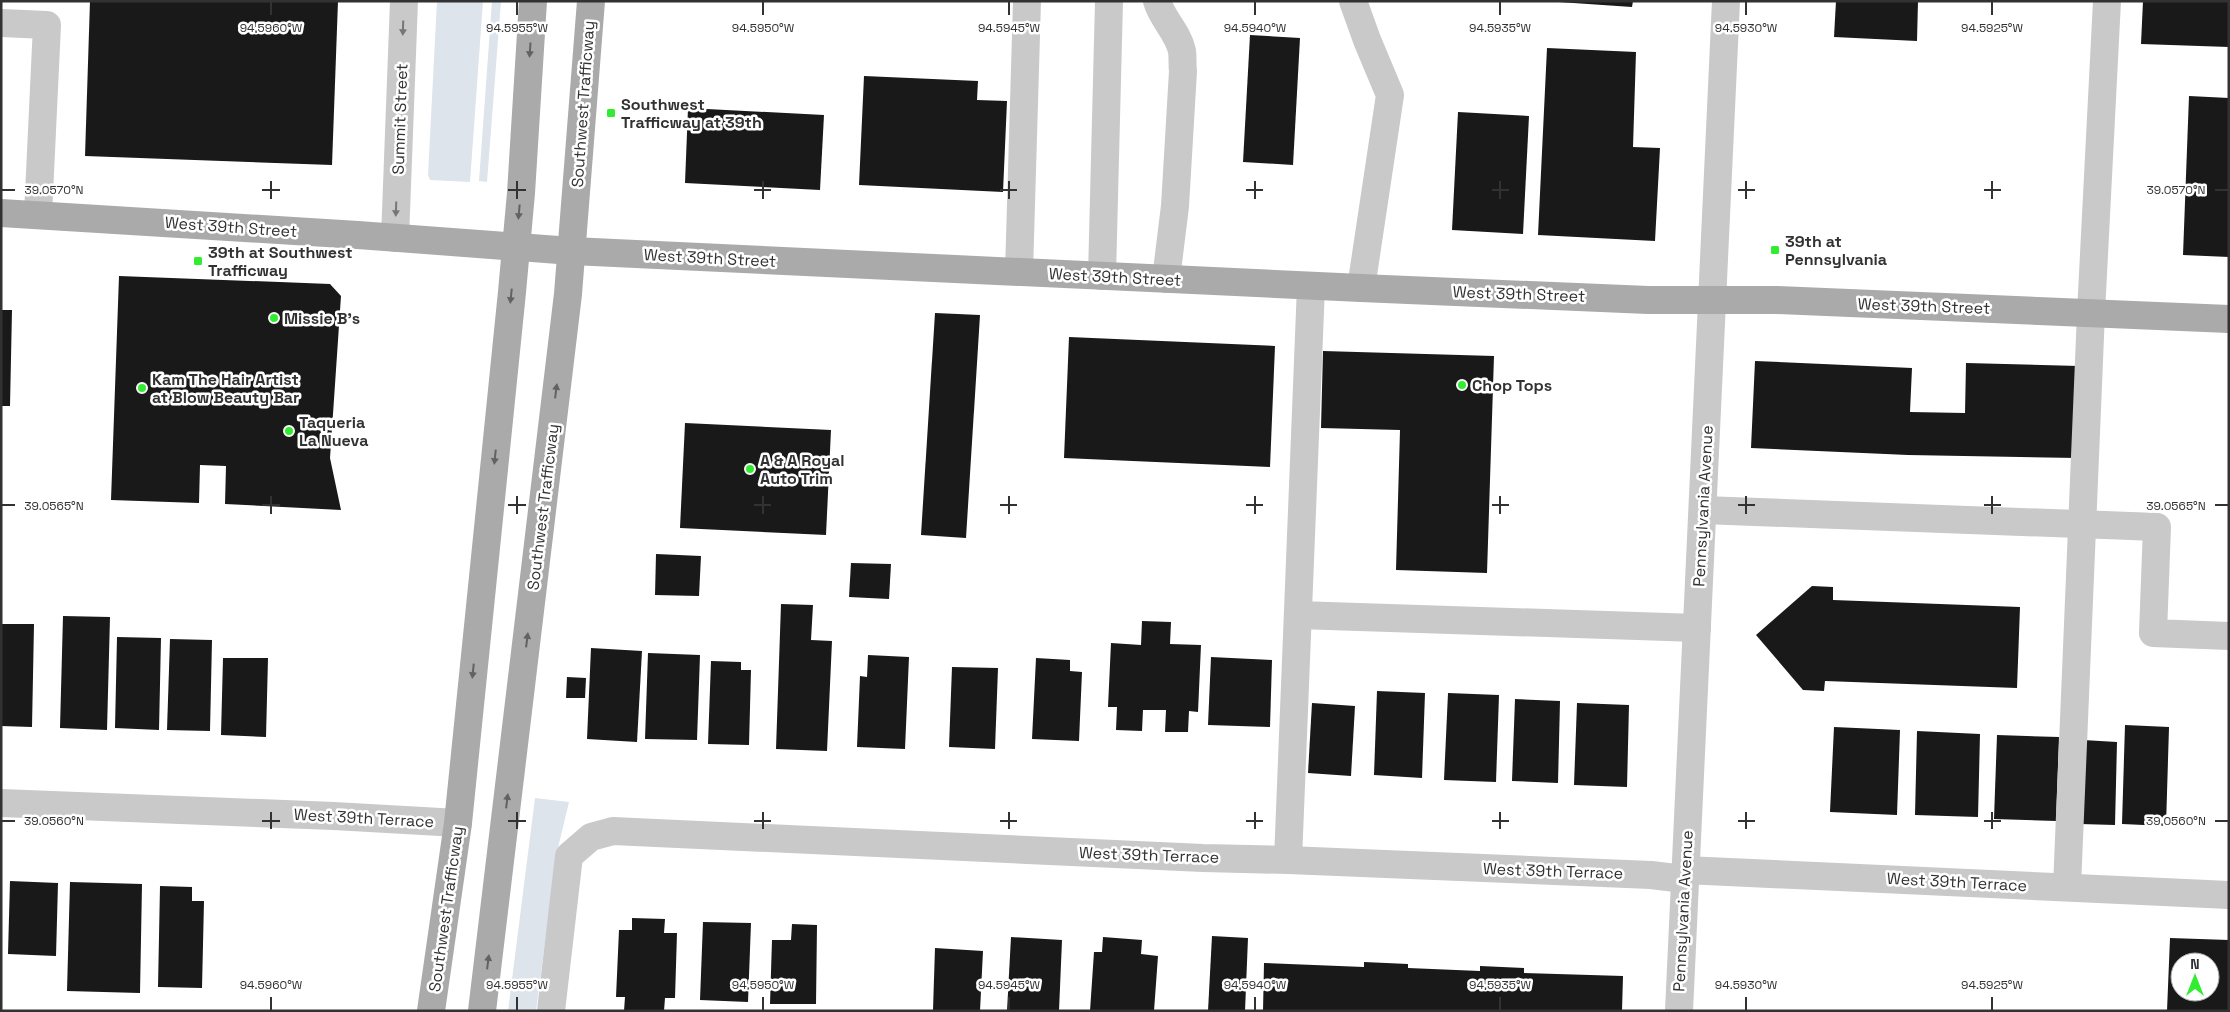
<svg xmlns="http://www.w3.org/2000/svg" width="2230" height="1012" font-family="'Space Grotesk',sans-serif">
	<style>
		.green { fill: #dee4ec }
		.building { fill: #191919; fill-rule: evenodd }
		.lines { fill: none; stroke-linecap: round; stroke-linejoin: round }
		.minor { stroke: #c9c9c9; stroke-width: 28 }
		.major { stroke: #aaa; stroke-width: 28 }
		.oneway { fill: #767676 }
		.oneway2 { fill: #626262 }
		.ticks { fill: none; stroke: #323232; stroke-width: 2 }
		.poi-dot { fill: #32ec32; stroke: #fff; stroke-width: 2 }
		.labels { text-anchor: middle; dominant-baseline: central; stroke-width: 5; stroke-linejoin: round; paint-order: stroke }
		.street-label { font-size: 16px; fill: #323232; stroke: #fff }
		.poi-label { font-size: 16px; font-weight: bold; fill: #323232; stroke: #fff; text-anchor: start }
		.ticks-label { font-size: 12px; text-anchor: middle; fill: #323232; stroke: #fff; stroke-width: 5; stroke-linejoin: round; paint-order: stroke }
	</style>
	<rect width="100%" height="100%" fill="#fff"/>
	<g class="green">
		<path d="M437,1H483L470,182L430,180L428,175Z"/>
		<path d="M492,1H501L487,182L479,181Z"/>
		<path d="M535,798L569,802L557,852L536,1011H508Z"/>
	</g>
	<g class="building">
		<path d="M90,1H338L332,165L85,156Z"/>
		<path d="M1544,1H1633L1632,7Z"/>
		<path d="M1836,1H1918L1917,41L1834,37Z"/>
		<path d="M2143,1H2229V47L2141,44Z"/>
		<path d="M1250,35L1300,38L1293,165L1243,162Z"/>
		<path d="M1547,48L1636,52L1633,147L1660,148L1655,241L1538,235Z"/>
		<path d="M864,76L978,81L977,100L1007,101L1003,192L859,185Z"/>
		<path d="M2189,96L2229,98V257L2183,255Z"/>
		<path d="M688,108L824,115L820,190L685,183Z"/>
		<path d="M1458,112L1529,116L1523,234L1452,230Z"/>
		<path d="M119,276L330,284L341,296L330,458L341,510L225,504L226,466L200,465L199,503L111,500Z"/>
		<path d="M1,310H12L10,406H1Z"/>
		<path d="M935,313L980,315L966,538L921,535Z"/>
		<path d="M1069,337L1275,346L1270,467L1064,458Z"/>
		<path d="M1323,351L1494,356L1487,573L1396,570L1400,430L1321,428Z"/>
		<path d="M1755,361L1912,368L1910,412L1965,413L1966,363L2079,366L2077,458L1908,455L1751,448Z"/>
		<path d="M685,423L831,430L826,535L680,528Z"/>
		<path d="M656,554L701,556L699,596L655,595Z"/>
		<path d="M851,563L891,564L889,599L849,597Z"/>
		<path d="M1812,586L1833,587V600L2020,607L2017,688L1825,681L1824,691L1803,690L1756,635Z"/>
		<path d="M781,604L813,605L811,640L832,641L827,751L776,749Z"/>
		<path d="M63,616L110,617L107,730L60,728Z"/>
		<path d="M1142,621L1171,622L1170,644L1201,645L1198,712L1189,711L1188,732H1165L1166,710H1143L1142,731L1116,730L1117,707H1108L1111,643L1141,645Z"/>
		<path d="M1,624H34L32,727L1,726Z"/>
		<path d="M117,637L161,638L159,730L115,728Z"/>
		<path d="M170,639L212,640L210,731L167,730Z"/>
		<path d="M591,648L642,651L637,742L587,739Z"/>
		<path d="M648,653L700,655L697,740L645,739Z"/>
		<path d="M868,655L909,657L905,749L857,747L860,676L867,677Z"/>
		<path d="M1211,657L1272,660L1270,727L1208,725Z"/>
		<path d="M223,658H268L266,737L221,735Z"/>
		<path d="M1036,658L1070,660V671L1082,672L1079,741L1032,739Z"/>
		<path d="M711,661L741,662V670H751L749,745L708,744Z"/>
		<path d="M952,667L998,668L995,749L949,747Z"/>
		<path d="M567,677L586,678L585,698H566Z"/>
		<path d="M1377,691L1425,693L1422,778L1374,775Z"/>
		<path d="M1448,693L1499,695L1496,782L1444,780Z"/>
		<path d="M1515,699L1560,701L1558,783L1512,781Z"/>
		<path d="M1312,703L1355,706L1351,776L1308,773Z"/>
		<path d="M1577,703L1629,705L1627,787L1574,785Z"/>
		<path d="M2125,725L2169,727L2166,826L2122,824Z"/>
		<path d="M1834,727L1900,730L1897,815L1830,812Z"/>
		<path d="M1917,731L1980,734L1978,817L1915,815Z"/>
		<path d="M1997,735L2059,737L2056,821L1994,819Z"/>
		<path d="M2083,740L2117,742L2115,825L2080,824Z"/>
		<path d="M10,881L58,883L56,956L8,954Z"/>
		<path d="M70,882L142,884L140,993L67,991Z"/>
		<path d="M160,886L192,887V901H204L202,988L158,987Z"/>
		<path d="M632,918L665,919L664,933H677L675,998H665L664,1011H624L625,997H616L619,930H632Z"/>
		<path d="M703,922L751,923L748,1002L700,1000Z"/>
		<path d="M792,924L817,925L816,1004H770L772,940H791Z"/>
		<path d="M1212,936L1248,938L1245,1011H1208Z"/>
		<path d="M1011,937L1062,940L1059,1011H1007Z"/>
		<path d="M1103,937L1142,940L1141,954L1158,956L1154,1011H1090L1094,952H1102Z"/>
		<path d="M2170,938L2229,940V1011H2167ZM2180,962H2210V992H2180Z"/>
		<path d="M935,948L983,951L980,1011L933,1010Z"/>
		<path d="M1364,962L1408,964V968L1480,971V966L1524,968V973L1623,976L1622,1011H1263L1264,963L1364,967Z"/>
	</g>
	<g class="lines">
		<g class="minor">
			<path d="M1157,1C1162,19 1178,32 1182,51C1183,57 1182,64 1183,71L1175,206L1166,279"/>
			<path d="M1353,1L1367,40L1390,95L1361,288"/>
			<path d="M1,23L47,25L38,215"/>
			<path d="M395,238L404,1"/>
			<path d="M1019,272L1027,1"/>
			<path d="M1102,276L1109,1"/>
			<path d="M1703,510L2157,527L2153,633L2229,636"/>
			<path d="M1298,615L1697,628"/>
			<path d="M1,803L334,816L458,823"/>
			<path d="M1288,860L1311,286"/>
			<path d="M1685,870L2229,895"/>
			<path d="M2067,887L2091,313L2107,1"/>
			<path d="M551,1011L569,856L591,837L613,831L1203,858L1288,860L1651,875L1684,879"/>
			<path d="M1679,1011L1726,1"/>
		</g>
		<g class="major">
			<path d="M1,213L358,235L572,251L1361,288L1648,300H1777L2229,319"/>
			<path d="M431,1011L458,823L512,292L521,193L533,1"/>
			<path d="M482,1011L568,294L591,1"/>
		</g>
	</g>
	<defs><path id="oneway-solid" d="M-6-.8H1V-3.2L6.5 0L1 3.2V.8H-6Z" transform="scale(1.25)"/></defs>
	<g class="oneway">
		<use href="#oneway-solid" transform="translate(403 28) rotate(92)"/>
		<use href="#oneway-solid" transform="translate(396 209) rotate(92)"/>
	</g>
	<g class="oneway2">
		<use href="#oneway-solid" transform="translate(530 50) rotate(94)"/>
		<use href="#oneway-solid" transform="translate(519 212) rotate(95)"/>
		<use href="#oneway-solid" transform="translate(511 296) rotate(96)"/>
		<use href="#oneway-solid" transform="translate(556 391) rotate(-83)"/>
		<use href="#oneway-solid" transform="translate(495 457) rotate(96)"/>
		<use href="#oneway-solid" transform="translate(527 640) rotate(-83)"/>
		<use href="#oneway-solid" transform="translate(473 671) rotate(96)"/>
		<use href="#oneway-solid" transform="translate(507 801) rotate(-83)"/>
		<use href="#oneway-solid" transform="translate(488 962) rotate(-83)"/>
	</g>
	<path class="ticks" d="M271,2V15M517,2V15M763,2V15M1009,2V15M1255,2V15M1500,2V15M1746,2V15M1992,2V15M271,181V199M517,181V199M763,181V199M1009,181V199M1255,181V199M1500,181V199M1746,181V199M1992,181V199M2,190H15M262,190H280M508,190H526M754,190H771M1000,190H1017M1246,190H1263M1492,190H1509M1738,190H1755M1984,190H2001M2215,190H2228M271,496V514M517,496V514M763,496V514M1009,496V514M1255,496V514M1500,496V514M1746,496V514M1992,496V514M2,505H15M262,505H280M508,505H526M754,505H771M1000,505H1017M1246,505H1263M1492,505H1509M1738,505H1755M1984,505H2001M2215,505H2228M271,812V829M517,812V829M763,812V829M1009,812V829M1255,812V829M1500,812V829M1746,812V829M1992,812V829M2,821H15M262,821H280M508,821H526M754,821H771M1000,821H1017M1246,821H1263M1492,821H1509M1738,821H1755M1984,821H2001M2215,821H2228M271,997V1010M517,997V1010M763,997V1010M1009,997V1010M1255,997V1010M1500,997V1010M1746,997V1010M1992,997V1010"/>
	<g class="poi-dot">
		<rect x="606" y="108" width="10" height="10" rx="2.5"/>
		<rect x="1770" y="245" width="10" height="10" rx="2.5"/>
		<rect x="193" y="256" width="10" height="10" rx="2.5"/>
		<circle cx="274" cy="318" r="5"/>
		<circle cx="1462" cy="385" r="5"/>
		<circle cx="142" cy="388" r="5"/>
		<circle cx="289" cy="431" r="5"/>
		<circle cx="750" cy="469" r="5"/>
	</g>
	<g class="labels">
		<g class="street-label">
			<text transform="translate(583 104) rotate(-86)">Southwest Trafficway</text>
			<text transform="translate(400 119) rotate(-88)">Summit Street</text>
			<text transform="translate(231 227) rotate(4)">West 39th Street</text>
			<text transform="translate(710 258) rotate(3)">West 39th Street</text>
			<text transform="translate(1115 277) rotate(3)">West 39th Street</text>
			<text transform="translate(1519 294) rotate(2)">West 39th Street</text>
			<text transform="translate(1924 306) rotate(2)">West 39th Street</text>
			<text transform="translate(1703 506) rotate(-87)">Pennsylvania Avenue</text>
			<text transform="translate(543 507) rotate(-83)">Southwest Trafficway</text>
			<text transform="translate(364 818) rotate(3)">West 39th Terrace</text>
			<text transform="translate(1149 855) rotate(2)">West 39th Terrace</text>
			<text transform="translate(1553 871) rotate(2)">West 39th Terrace</text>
			<text transform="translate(1957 882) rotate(3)">West 39th Terrace</text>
			<text transform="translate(446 909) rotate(-82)">Southwest Trafficway</text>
			<text transform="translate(1683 911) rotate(-87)">Pennsylvania Avenue</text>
		</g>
		<g class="poi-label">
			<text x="621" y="104">Southwest<tspan x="621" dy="18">Trafficway at 39th</tspan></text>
			<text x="1785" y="241">39th at<tspan x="1785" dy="18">Pennsylvania</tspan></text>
			<text x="208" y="252">39th at Southwest<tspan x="208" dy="18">Trafficway</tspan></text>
			<text x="284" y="318">Missie B's</text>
			<text x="152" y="379">Kam The Hair Artist<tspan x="152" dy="18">at Blow Beauty Bar</tspan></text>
			<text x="1472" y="385">Chop Tops</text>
			<text x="299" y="422">Taqueria<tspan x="299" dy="18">La Nueva</tspan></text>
			<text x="760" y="460">A &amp; A Royal<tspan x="760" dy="18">Auto Trim</tspan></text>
		</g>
	</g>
	<g class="ticks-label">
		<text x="271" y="32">94.5960°W</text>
		<text x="517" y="32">94.5955°W</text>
		<text x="763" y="32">94.5950°W</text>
		<text x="1009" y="32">94.5945°W</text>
		<text x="1255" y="32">94.5940°W</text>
		<text x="1500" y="32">94.5935°W</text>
		<text x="1746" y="32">94.5930°W</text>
		<text x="1992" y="32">94.5925°W</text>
		<text x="54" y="194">39.0570°N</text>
		<text x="2176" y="194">39.0570°N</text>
		<text x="54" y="510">39.0565°N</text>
		<text x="2176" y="510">39.0565°N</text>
		<text x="54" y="825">39.0560°N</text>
		<text x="2176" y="825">39.0560°N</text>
		<text x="271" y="989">94.5960°W</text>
		<text x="517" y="989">94.5955°W</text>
		<text x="763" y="989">94.5950°W</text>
		<text x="1009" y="989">94.5945°W</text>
		<text x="1255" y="989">94.5940°W</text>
		<text x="1500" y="989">94.5935°W</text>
		<text x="1746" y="989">94.5930°W</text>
		<text x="1992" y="989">94.5925°W</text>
	</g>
	<rect width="2230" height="1012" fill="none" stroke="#323232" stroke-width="5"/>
	<g transform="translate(2195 977)"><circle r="24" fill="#ffffff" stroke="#adadad"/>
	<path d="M0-4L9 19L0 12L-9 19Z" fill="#32ec32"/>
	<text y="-8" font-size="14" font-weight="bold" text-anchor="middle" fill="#323232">N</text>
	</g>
</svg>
